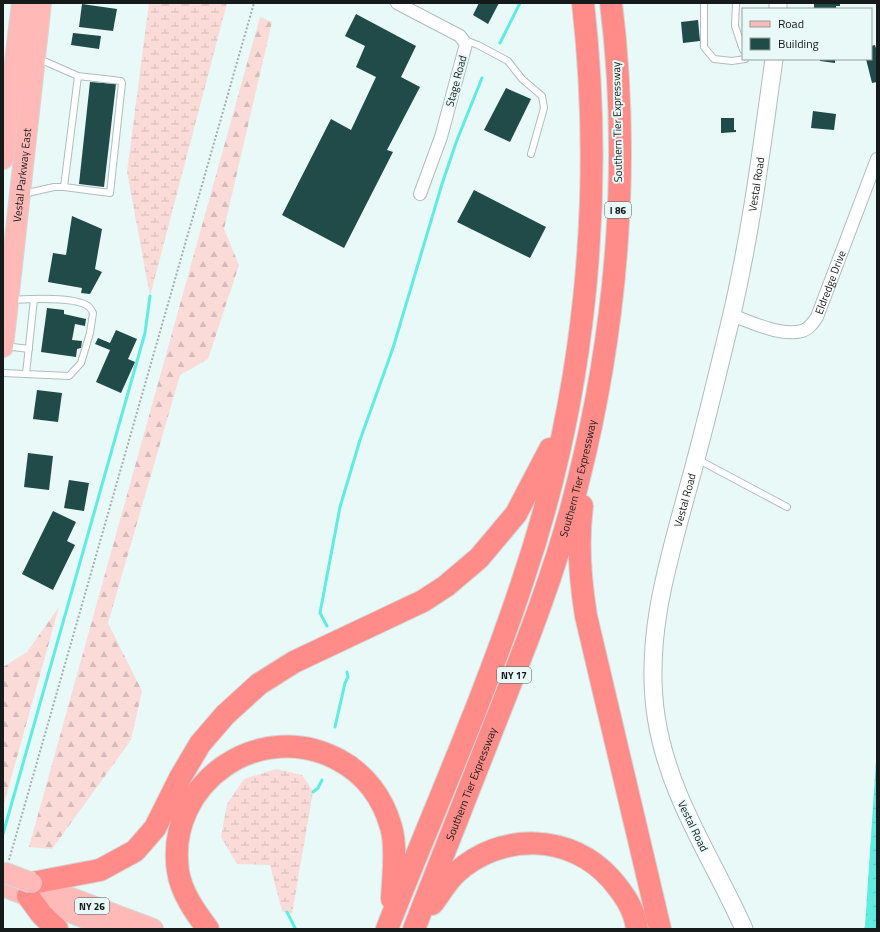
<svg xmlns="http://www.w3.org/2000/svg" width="880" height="932" font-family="'Titillium Web',sans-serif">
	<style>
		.forest { fill: url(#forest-firs) }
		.wetland { fill: url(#wetland-marsh) }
		.water { fill: url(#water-ripples) }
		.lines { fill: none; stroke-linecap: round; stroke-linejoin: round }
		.stream { stroke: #61ece2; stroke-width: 3 }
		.building { fill: #204b48 }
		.lane-casing { stroke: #aebebc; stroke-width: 8 }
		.street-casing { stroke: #aebebc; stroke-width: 14 }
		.secondary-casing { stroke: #aebebc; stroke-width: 19 }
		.primary-casing { stroke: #d5d6d6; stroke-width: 22 }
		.highway-casing { stroke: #d5d6d6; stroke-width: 24 }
		.path { stroke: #a2afad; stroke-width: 2; stroke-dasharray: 2 2; stroke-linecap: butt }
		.lane { stroke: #fff; stroke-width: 6 }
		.street { stroke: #fff; stroke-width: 12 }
		.secondary { stroke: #fff; stroke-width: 17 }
		.primary { stroke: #ffbab8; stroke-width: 20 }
		.highway { stroke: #ff8c88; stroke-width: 22 }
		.primary-bridge-casing { stroke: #d5d6d6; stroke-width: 22; stroke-linecap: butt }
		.primary-bridge { stroke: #ffbab8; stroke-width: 20 }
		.labels { text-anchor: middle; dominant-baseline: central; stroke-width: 4; stroke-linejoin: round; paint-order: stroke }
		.shield { fill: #e8f9f7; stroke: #545e5c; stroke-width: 1 }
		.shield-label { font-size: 10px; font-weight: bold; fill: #151b1a }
		.street-label { font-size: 11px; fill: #151b1a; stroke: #e8f9f7 }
	</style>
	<defs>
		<pattern id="forest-firs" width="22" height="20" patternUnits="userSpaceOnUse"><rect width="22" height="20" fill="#fadbd8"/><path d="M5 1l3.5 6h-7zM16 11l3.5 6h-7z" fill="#d5bbb9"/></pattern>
		<pattern id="wetland-marsh" width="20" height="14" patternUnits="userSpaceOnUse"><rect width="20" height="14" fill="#fadbd8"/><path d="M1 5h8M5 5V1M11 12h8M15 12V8" fill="none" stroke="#d5bbb9"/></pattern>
		<pattern id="water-ripples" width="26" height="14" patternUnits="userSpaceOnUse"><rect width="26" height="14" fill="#61ece2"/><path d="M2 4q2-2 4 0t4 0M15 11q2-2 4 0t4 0" fill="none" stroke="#53cac1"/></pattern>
	</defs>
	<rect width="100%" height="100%" fill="#e8f9f7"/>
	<g class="forest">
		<path d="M260,17L272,22L224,229L239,265L208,359L180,375L108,623L142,691L131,740L52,849L29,847Z"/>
		<path d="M59,607L3,807V667L27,652Z"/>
	</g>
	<g class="wetland">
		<path d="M149,3H227L150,296L127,172Z"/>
		<path d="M276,769L302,775L313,791L292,914L282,911L270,865L237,864L221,837L227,804L244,779Z"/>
	</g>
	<path class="water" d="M877,746V929H864L865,926Z"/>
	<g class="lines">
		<g class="stream">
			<path d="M500,43L520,3"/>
			<path d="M327,626L320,613L340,507L360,440L393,348L442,184L457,140L482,78"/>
			<path d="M335,727L345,683L348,677L347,672"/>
			<path d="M313,792L318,788L322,780"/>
			<path d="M3,834L145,333L150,296"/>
			<path d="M287,912L295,928"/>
		</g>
	</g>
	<g class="building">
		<path d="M479,3H499L488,24L473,15Z"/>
		<path d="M814,3H840V6H836V9H814Z"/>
		<path d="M82,4L117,9L113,31L79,27Z"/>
		<path d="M356,14L416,46L401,77L420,87L387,150L393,152L344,248L282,215L331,119L351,130L376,77L356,67L365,46L345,36Z"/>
		<path d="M698,20L700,41L683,43L681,22Z"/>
		<path d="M73,33L101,36L99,49L71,45Z"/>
		<path d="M875,45L877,52V82L872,83L866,59H871V46Z"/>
		<path d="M820,59H835V63L820,61Z"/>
		<path d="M90,82L116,84L104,187L79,184Z"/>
		<path d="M506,88L531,99L510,142L484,130Z"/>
		<path d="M813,111L836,114L834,130L811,128Z"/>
		<path d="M721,118H734V130H736V132L721,133Z"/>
		<path d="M474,190L546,227L530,258L457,222Z"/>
		<path d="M72,216L102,229L95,269L102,272L90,294L81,293L82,288L48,282L53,253L66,255Z"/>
		<path d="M47,308L64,310V314L86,319L85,326L75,324L72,340L82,341L81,348L77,349L76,357L41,352Z"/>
		<path d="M116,330L137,339L128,359L135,362L121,393L96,382L110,350L95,344L98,338L110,343Z"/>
		<path d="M37,390L62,393L58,422L33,419Z"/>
		<path d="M28,453L53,456L49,490L24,487Z"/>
		<path d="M69,480L89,483L84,511L64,508Z"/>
		<path d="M53,511L76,522L67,541L75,545L53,590L22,574Z"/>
	</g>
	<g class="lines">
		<defs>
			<g id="lane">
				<path d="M704,3V47L714,59L732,61L745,59"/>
				<path d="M736,3L735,26L743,50"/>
				<path d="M465,40L478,45L508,61L522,79L542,96L544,108L531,154"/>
				<path d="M37,58L78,76L121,81L122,83L110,193L64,187L78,76"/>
				<path d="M23,194L54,187H64"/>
				<path d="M5,346L29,349"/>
				<path d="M3,373L69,376L81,363L90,333L93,313C92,311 90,307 88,306C74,296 29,299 12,300"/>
				<path d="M26,374L34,299"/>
				<path d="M697,459L787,507"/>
			</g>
			<g id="street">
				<path d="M397,3L460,36L466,44L441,137L420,194"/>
				<path id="s1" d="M731,315C752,322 780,337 802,331C809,329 813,323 817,317L877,159"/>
			</g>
			<g id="secondary">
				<path d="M778,9V3"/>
				<path id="s2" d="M744,929C712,857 668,796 656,716C644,635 669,559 690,481C705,427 718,372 731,318C751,233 762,146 774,59"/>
			</g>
			<g id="primary">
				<path d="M3,159L22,3"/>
				<path id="s3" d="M3,347L41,3"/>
				<path d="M32,883L153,929"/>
				<path d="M3,886L113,929"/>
			</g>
			<g id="highway">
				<path d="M582,506C577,543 580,579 586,616L660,929"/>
				<path d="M32,883L100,870L135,851L155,828L180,778L200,744L225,715L259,684L294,662L423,601L446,586L479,558L516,514L550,449"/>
				<path d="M28,896L42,915L57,929"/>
				<path d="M432,904C440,894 447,881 456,873C500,832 571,833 611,879C623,893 635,909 637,929"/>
				<path d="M208,929C195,912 181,892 178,871C165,782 261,717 339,760C365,774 383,798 391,827C397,846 393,879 392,899"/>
				<path d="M387,929C432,814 483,701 522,583C585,398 605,197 583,3"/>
				<path id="s4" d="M414,929C441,860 468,792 495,723C526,645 557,567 577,486C617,330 631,163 611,3"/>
			</g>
		</defs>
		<use href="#lane" class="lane-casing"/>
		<use href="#street" class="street-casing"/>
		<use href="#secondary" class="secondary-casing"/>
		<use href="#primary" class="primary-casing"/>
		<use href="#highway" class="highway-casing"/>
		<path class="path" d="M9,860L254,3"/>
		<use href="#lane" class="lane"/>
		<use href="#street" class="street"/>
		<use href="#secondary" class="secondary"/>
		<use href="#primary" class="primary"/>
		<use href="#highway" class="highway"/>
		<defs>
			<path id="primary-bridge" d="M3,872L32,883"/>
		</defs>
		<use href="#primary-bridge" class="primary-bridge-casing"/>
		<use href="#primary-bridge" class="primary-bridge"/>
	</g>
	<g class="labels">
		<g class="shield">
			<rect x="605" y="202" width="26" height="16" rx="3"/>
			<rect x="497" y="667" width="34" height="16" rx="3"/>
			<rect x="75" y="898" width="34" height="16" rx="3"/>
		</g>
		<g class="shield-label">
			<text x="618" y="210">I 86</text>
			<text x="514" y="675">NY 17</text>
			<text x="92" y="906">NY 26</text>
		</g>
		<g class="street-label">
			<text transform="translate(456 81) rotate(-75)">Stage Road</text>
			<text transform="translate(617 122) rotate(-91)">Southern Tier Expressway</text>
			<text stroke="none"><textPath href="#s3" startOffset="173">Vestal Parkway East</textPath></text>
			<text stroke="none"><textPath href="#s2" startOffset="775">Vestal Road</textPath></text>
			<text stroke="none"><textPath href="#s1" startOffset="132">Eldredge Drive</textPath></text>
			<text stroke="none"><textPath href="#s4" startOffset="480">Southern Tier Expressway</textPath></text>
			<text stroke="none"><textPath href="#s2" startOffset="451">Vestal Road</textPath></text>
			<text stroke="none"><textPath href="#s4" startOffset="156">Southern Tier Expressway</textPath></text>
			<text transform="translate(693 826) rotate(64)">Vestal Road</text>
		</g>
	</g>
	<rect width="880" height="932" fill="none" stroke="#151b1a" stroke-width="8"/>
	<rect x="742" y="8" width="130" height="52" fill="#e8f9f7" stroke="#94a09f"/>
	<rect x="750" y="21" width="20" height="6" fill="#ffbab8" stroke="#94a09f"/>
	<text x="778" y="28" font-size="12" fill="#151b1a">Road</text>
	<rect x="750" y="38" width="20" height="12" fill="#204b48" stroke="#94a09f"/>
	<text x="778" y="48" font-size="12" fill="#151b1a">Building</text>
</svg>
